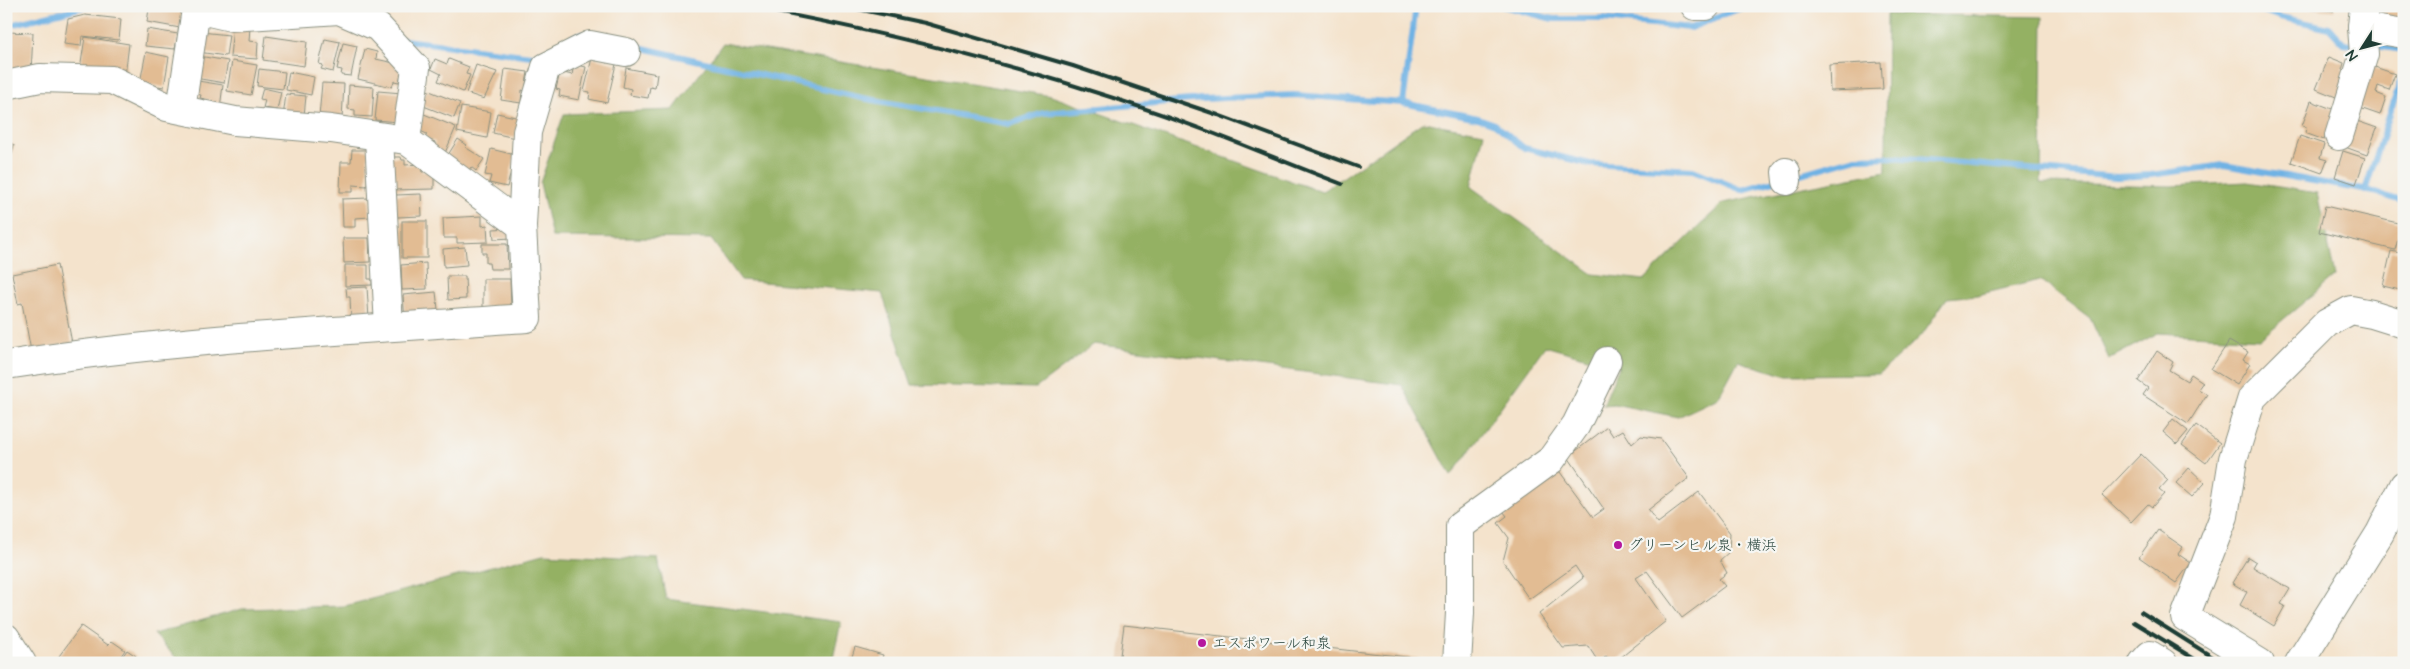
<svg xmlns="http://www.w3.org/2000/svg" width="2410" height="669" font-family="'Architects Daughter','Klee One',sans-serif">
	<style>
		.forest { fill: #94b163; stroke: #5a774c }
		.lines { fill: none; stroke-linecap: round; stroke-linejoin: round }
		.stream { stroke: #6fb2e4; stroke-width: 6 }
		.building { fill: #e2bc93 }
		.minor-casing { stroke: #8a9080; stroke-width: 30 }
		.minor { stroke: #fff; stroke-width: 28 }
		.rail { stroke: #1f3d34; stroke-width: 4 }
		.poi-dot { fill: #b5179e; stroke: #f6f6f2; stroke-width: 2 }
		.labels { text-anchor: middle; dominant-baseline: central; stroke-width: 4.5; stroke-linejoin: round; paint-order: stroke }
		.poi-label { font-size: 15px; fill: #1f3d34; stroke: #f6f6f2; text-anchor: start }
	</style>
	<rect width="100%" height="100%" fill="#f6f6f2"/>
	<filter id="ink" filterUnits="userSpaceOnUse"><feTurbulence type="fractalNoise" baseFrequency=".02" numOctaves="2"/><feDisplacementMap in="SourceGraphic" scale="10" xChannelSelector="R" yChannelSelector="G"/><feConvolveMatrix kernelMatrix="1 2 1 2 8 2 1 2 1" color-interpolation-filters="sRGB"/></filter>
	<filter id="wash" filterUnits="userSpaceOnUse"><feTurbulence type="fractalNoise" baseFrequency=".0096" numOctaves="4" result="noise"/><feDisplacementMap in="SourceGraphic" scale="20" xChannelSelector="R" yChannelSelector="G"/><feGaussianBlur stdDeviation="1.12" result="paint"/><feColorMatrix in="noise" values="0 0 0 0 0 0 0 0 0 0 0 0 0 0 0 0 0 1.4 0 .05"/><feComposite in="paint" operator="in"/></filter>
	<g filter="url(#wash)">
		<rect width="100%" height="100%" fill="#f4e3cc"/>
		<g class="forest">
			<path d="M1887,14L2043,17L2041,183L2172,186L2247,182L2317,193L2335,276L2260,339L2158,333L2109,359L2090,318L2040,280L1977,295L1947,298L1921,336L1879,374L1784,375L1738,361L1718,398L1678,417L1614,404L1603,405L1619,367L1545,346L1451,476L1402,385L1094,344L1036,388L912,385L882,293L741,280L711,239L552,237L540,183L564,114L673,110L723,43L1051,96L1322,192L1423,122L1484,133L1471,187L1593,274L1644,280L1723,203L1886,171Z"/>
			<path d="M544,553L658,559L666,599L841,622L832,663H181L154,634L242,609L345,606Z"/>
		</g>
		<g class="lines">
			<g class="stream">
				<path d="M1416,6L1403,103L1478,118L1495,124L1524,148L1590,164L1693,170L1742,190L1781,179"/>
				<path d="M1503,6L1553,19H1604L1690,28L1746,6"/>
				<path d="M2250,6L2280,17L2329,28L2344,44L2356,46"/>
				<path d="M6,26L87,6"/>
				<path d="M404,40L539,57L544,54"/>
				<path d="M559,45L580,34L589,36"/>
				<path d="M630,45L862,98L1010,124L1043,113L1202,99L1294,95L1403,103"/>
				<path d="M2368,45L2404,50"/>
				<path d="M1793,176L1856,158L1894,157L2117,177L2150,175L2224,165L2374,192L2404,202"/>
				<path d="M2365,191L2404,70"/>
			</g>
		</g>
		<g id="blocks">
			<g class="building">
				<path d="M2310,6H2335L2334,11L2310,8Z"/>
				<path d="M2379,6H2404V22L2382,19L2383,13L2379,12Z"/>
				<path d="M169,7L183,9L180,28L147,22L149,9L162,11V8L169,9Z"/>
				<path d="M85,15L121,19L119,40L82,36L81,46L64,44L68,19Z"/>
				<path d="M233,26L250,27L249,41L258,42L257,59L230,57Z"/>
				<path d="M147,29L178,34L175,49L145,46Z"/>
				<path d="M7,32L33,33L31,74L6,73Z"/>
				<path d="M201,32L229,35L226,56L198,52Z"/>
				<path d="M266,36L307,42L304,66L263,60Z"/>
				<path d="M85,37L129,44L125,76L80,70Z"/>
				<path d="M325,39L340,42L333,72L321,69L323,65L319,64Z"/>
				<path d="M343,43L357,46L351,76L341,75L342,70L337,69Z"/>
				<path d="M365,49L377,52L376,59L403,65L399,82L394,81L392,87L358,79Z"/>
				<path d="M146,52L169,57L164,87L140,83Z"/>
				<path d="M199,56L228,61L224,83L195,78Z"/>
				<path d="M2329,57L2344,63L2342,70L2351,73L2341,99L2316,89Z"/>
				<path d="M592,58L616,64L607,103L589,99L590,92L584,91Z"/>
				<path d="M435,59L447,64L449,59L469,67L466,74L470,75L463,92L438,81L441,74L431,69Z"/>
				<path d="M232,61L257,65L251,95L227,91Z"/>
				<path d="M1881,62L1883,89L1830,91L1829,65Z"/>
				<path d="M574,64L586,67L579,100L559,96L560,90L556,89L560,72L572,75Z"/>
				<path d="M476,65L497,72L484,99L466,93Z"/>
				<path d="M2372,66L2395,74L2389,90L2378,86L2376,93L2386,97L2380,115L2357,107Z"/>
				<path d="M626,68L657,74L655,88L650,87L648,98L630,95L631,89L623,87Z"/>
				<path d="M259,69L285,72L283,89L257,86Z"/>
				<path d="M505,69L528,72L525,91L522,90L521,103L501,100Z"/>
				<path d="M289,72L314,77L311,95L286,90Z"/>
				<path d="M198,81L223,85L220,108L209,106L210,100L200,98L201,95L196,94Z"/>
				<path d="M322,83L344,84L342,119L319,117Z"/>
				<path d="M349,85L374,87L372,117L355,116V110L348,109Z"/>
				<path d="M263,88L281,92L277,110L263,108L265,100L260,99Z"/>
				<path d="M427,90L460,103L454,118L421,105Z"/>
				<path d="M378,91L402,93L399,122L375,120Z"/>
				<path d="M286,94L306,96L304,116L283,117Z"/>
				<path d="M2311,101L2335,110L2324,140L2305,133L2306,127L2302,126Z"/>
				<path d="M461,107L491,112L487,138L457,132Z"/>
				<path d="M497,113L520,118L515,138L493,133Z"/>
				<path d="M424,114L456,127L445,153L433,147L435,142L425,138L427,134L418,130Z"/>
				<path d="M2354,120L2377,128L2367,155L2345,147Z"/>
				<path d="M6,124H10L9,139H6Z"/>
				<path d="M2300,136L2324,144L2320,158L2327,160L2322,173L2291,162Z"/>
				<path d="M458,139L467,145L465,147L484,159L476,171L471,167L468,172L446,158Z"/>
				<path d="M6,141L14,145L11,157L6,158Z"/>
				<path d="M491,149L515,155L507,187L489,183L491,176L485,175Z"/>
				<path d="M352,150H368L367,186L353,185V192H340L341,162H351Z"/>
				<path d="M2343,151L2365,158L2356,184L2335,177Z"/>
				<path d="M391,157H401L402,160H405V165L421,164L422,172L434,171V189L392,190Z"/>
				<path d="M421,194L422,216L397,217L396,195Z"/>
				<path d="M369,198L370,217L355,218V227H343L342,199Z"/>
				<path d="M2325,206L2402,224L2395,250L2319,232Z"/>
				<path d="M482,216V226L487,225L488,242L457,243V238H444L443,218Z"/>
				<rect x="402" y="221" width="25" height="37"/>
				<path d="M511,228L512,238L494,239L493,229Z"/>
				<path d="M343,238H369L370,262L344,263Z"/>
				<path d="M482,244H507L508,269H490L489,263H486V253H482Z"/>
				<path d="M465,247L467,265L444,267L443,249Z"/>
				<path d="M2391,251L2404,254V291L2383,286Z"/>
				<path d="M426,263L427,289L402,290L401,265Z"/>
				<path d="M57,265L72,343L31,351L22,303L18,304L12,274Z"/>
				<path d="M345,265H368V279H372V285L345,286Z"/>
				<path d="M447,276H465L466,299L448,300Z"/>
				<path d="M483,279H510L511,306L483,307Z"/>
				<path d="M367,287L369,319L351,320L350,297H347L346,288Z"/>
				<path d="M436,292L439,318L405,321L403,295Z"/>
				<path d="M2229,341L2248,352L2243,360L2250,364L2237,385L2211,369Z"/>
				<path d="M2157,351L2173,362L2169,370L2187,381L2191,374L2203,382L2198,389L2207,394L2188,424L2143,395L2148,388L2138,381Z"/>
				<path d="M2173,419L2188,431L2177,444L2163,432Z"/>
				<path d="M2196,425L2220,443L2206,463L2182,445Z"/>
				<path d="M1607,427L1613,436L1623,430L1632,444L1641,436L1661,439L1689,478L1648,510L1658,523L1699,492L1730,533L1729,552L1720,560L1727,573L1719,579L1725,586L1682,618L1647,571L1636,578L1666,621L1614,663L1606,656L1599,663L1588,646L1563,648L1539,614L1583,578L1575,566L1529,599L1503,561L1509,538L1498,523L1507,516L1503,511L1557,468L1593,517L1604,509L1568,457Z"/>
				<path d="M2141,454L2168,480L2159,490L2164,494L2152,507L2148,504L2131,522L2102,495Z"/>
				<path d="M2189,468L2205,483L2192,497L2176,483Z"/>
				<path d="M2158,530L2183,547L2178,554L2191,563L2176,583L2139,557Z"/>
				<path d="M2248,557L2256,562L2253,567L2290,589L2281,604L2285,606L2274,626L2240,605L2247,592L2232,583Z"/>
				<path d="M1124,625L1442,661V663H1119Z"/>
				<path d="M81,626L108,645L112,641L125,650L116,663H54Z"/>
				<path d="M855,647L883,655L881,663H850Z"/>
				<path d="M127,650L136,656L132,663H118Z"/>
			</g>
		</g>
	</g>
	<g filter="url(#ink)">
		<use href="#blocks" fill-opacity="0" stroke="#8a9080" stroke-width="1"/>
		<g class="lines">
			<defs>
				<g id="minor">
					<path d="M1695,6H1706"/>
					<path d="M2362,27L2404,34"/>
					<path d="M6,85L40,78L112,80L167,107L235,121L331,129L406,140L522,226L527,318C354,330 178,338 6,365"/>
					<path d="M181,109L196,9L231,17L339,10L378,27L416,68L406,140"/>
					<path d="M2339,136L2364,54L2362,27L2364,6"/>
					<path d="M379,138L389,327"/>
					<path d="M1786,172L1787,181"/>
					<path d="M522,226L527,132L546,67L590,45L626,52"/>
					<path d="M6,638L22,663"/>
					<path d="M1457,663L1460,613V526L1551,460L1576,425L1607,361"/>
					<path d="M2143,663L2150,655L2163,663"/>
					<path d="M2260,663L2185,617L2224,516L2233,459L2252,398L2327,323L2351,310L2372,314L2404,324"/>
					<path d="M2299,663L2380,533L2404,485"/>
				</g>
			</defs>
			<use href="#minor" class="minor-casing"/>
			<use href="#minor" class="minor"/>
			<g class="rail">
				<path d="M744,6C904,35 1063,76 1215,134C1257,150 1299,168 1342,184"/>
				<path d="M843,6L925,23L1073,66L1218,115L1358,167"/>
				<path d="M2141,612L2222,663"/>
				<path d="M2134,622L2201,663"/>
			</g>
		</g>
	</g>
	<g class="poi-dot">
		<circle cx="1618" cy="545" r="5"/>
		<circle cx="1202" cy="643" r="5"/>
	</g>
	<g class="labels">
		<g class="poi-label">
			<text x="1628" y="545">グリーンヒル泉・横浜</text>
			<text x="1212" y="643">エスポワール和泉</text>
		</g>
	</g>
	<rect width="2410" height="669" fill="none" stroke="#f6f6f2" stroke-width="25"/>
	<g transform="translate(2362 48) rotate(234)" stroke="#f6f6f2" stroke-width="4" paint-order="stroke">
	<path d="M0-4L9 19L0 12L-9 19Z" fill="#1f3d34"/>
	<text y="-8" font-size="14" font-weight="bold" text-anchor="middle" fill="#1f3d34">N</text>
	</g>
</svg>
